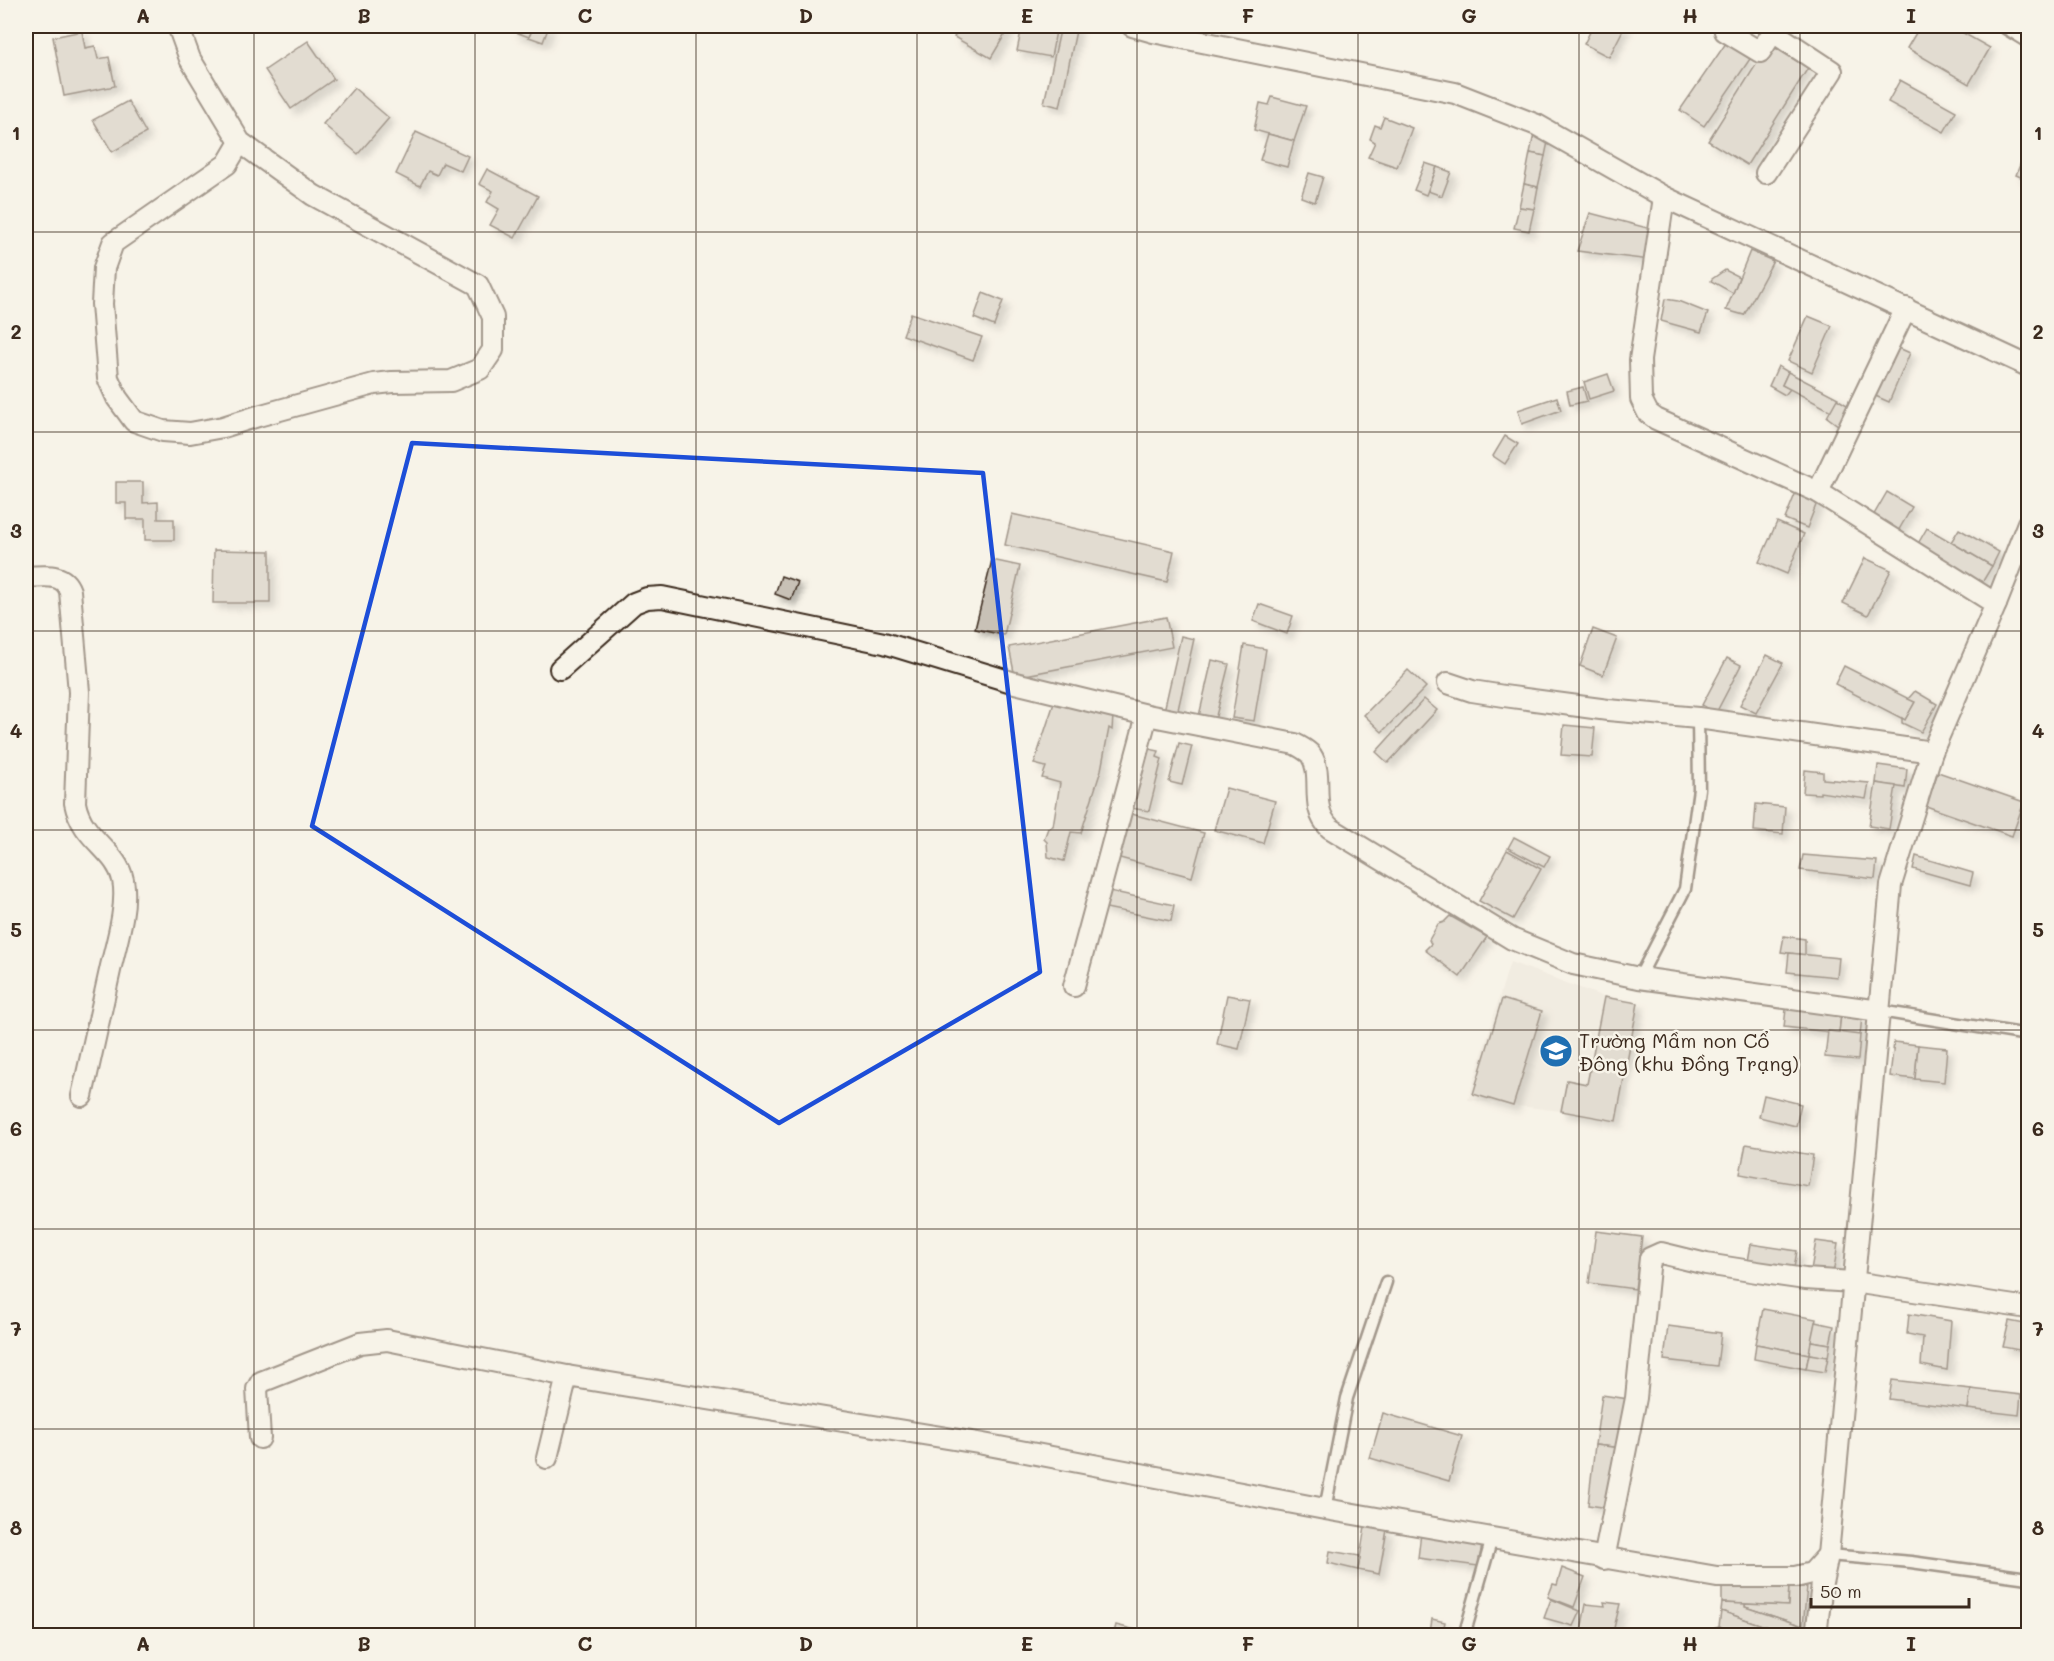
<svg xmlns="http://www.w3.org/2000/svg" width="2054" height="1661" font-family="Mali,sans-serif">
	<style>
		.built { fill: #e9e4d9 }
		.building { fill: #c8c1b6; stroke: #3b2a1e; stroke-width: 1.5; filter: url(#shadow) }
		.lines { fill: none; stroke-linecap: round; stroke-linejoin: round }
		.service-casing { stroke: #3b2a1e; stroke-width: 15 }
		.minor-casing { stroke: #3b2a1e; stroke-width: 24 }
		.service { stroke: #f7f3e8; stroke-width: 10 }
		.minor { stroke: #f7f3e8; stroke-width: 20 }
		.marked { fill: none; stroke: #1d4ed8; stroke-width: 4.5; stroke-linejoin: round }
		.grid { fill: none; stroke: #3b2a1e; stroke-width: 1.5; stroke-opacity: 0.55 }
		.labels { text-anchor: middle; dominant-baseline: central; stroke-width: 5; stroke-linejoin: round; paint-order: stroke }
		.poi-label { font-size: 20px; fill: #3b2a1e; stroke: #f7f3e8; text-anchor: start }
		.neatline { fill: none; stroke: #3b2a1e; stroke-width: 2 }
		.grid-label { font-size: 20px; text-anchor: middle; font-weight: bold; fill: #3b2a1e }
	</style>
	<defs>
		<filter id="shadow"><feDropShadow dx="5.5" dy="5.5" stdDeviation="3" flood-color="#0004"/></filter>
	</defs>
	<rect width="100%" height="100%" fill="#f7f3e8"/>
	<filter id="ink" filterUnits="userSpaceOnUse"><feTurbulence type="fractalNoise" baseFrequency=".0167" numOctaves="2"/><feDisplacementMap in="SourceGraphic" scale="12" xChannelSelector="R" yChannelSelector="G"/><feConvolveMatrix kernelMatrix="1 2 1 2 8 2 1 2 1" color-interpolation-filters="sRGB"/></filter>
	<g filter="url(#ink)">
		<path class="built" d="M1510,962L1604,997L1638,1003L1616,1121L1561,1111L1468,1100Z"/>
		<g class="building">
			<path d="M515,26H534L529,37L513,31Z"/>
			<path d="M534,26H549L543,42L529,37Z"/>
			<path d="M961,26H1010L991,58L954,37Z"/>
			<path d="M1022,26H1057L1051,57L1017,51Z"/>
			<path d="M1061,26H1077L1060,107L1044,103Z"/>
			<path d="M1593,26H1625L1609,57L1584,44Z"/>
			<path d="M1920,26H1951L1990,48L1969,84L1907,48Z"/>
			<path d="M82,31L85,48L95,46L98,59L109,57L115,86L64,96L53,37Z"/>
			<path d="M308,41L334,79L291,109L265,70Z"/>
			<path d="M1726,43L1750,59L1704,126L1680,110Z"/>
			<path d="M1769,44L1808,68L1747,165L1708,141Z"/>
			<path d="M1900,80L1956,111L1944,132L1888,102Z"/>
			<path d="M354,88L389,118L358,154L323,124Z"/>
			<path d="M1272,97L1306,106L1294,141L1254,130L1260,103L1269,105Z"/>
			<path d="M128,101L146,133L112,152L93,120Z"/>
			<path d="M1384,117L1412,128L1397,167L1368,157L1375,142L1370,139L1375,125L1380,127Z"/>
			<path d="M416,132L468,156L461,171L443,163L437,175L428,171L420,186L396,174Z"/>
			<path d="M1268,134L1294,141L1287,167L1260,160Z"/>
			<path d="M1534,134L1549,137L1545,156L1530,153Z"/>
			<path d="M2028,144V180L2016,175Z"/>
			<path d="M1530,153L1545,156L1538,187L1524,184Z"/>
			<path d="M1425,163L1437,167L1426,195L1414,190Z"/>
			<path d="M1437,167L1451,172L1442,196L1428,191Z"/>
			<path d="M487,169L538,196L515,238L490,225L499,209L487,202L493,191L479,184Z"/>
			<path d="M1309,173L1323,177L1315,202L1301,197Z"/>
			<path d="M1524,184L1538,187L1534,209L1519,207Z"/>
			<path d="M1519,207L1534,209L1529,231L1514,228Z"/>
			<path d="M1590,213L1655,230L1650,260L1577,251Z"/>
			<path d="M1750,251L1773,261L1744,315L1726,310Z"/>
			<path d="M1725,270L1739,277L1733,293L1711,281L1712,279Z"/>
			<path d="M983,293L1003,301L994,326L974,318Z"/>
			<path d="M1665,299L1678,301L1708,313L1701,332L1661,321Z"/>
			<path d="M911,313L982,337L973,360L903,335Z"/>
			<path d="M1808,316L1832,326L1812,372L1788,361Z"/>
			<path d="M1892,345L1910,353L1889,402L1871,394Z"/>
			<path d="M1778,366L1788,372L1782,385L1790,389L1785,395L1769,386Z"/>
			<path d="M1788,372L1838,398L1831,411L1782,385Z"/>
			<path d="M1608,374L1614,391L1589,399L1584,382Z"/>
			<path d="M1583,387L1587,401L1570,405L1567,391Z"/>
			<path d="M1557,397L1561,410L1522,424L1518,410Z"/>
			<path d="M1837,399L1852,408L1842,428L1827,417Z"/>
			<path d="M1505,436L1518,444L1505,464L1493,456Z"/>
			<path d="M116,482H143V503L158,502V519H174V540H145V519H126V503H116Z"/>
			<path d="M1796,492L1818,500L1807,528L1785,519Z"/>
			<path d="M1887,492L1912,507L1897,533L1872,518Z"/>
			<path d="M1012,514L1174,551L1167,582L1005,545Z"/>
			<path d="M1777,522L1804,534L1787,574L1759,562Z"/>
			<path d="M1927,528L1992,566L1980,586L1915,549Z"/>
			<path d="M1959,529L1999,552L1992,566L1951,542Z"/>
			<path d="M214,550L270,551V603H213Z"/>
			<path d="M1865,558L1891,570L1868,615L1843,603Z"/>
			<path d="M992,560L1020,566L1004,635L975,629Z"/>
			<path d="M781,576L798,582L791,600L775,594Z"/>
			<path d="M1259,604L1293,616L1287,634L1253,621Z"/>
			<path d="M1166,617L1172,647L1015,677L1009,647Z"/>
			<path d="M1593,629L1617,638L1603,675L1580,666Z"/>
			<path d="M1181,636L1194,639L1177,714L1164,711Z"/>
			<path d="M1244,645L1266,649L1254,721L1232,718Z"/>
			<path d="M1767,655L1783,663L1756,713L1740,705Z"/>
			<path d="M1727,658L1741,665L1716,713L1702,705Z"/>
			<path d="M1212,660L1229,664L1215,720L1199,716Z"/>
			<path d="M1844,666L1915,702L1905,720L1835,684Z"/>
			<path d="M1408,670L1426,687L1382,732L1364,715Z"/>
			<path d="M1915,691L1937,704L1921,732L1902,723V718L1905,720L1915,702L1908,699Z"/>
			<path d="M1424,699L1437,710L1388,763L1376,752Z"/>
			<path d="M1054,703L1113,716L1112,730L1109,728L1101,770L1081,833L1071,832L1064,861L1048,857L1047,842L1044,839L1048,828L1053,826L1060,783L1042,778L1046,767L1034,764Z"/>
			<path d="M1564,725L1595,728L1592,757L1561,755Z"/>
			<path d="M1179,743L1192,746L1182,785L1169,782Z"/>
			<path d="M1144,748L1159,751L1157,757L1162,759L1149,811L1130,808Z"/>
			<path d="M1878,765L1907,769L1905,788L1876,783Z"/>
			<path d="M1805,770L1823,772V779L1869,783L1866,799L1820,792V794L1803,793Z"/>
			<path d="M1938,772L2024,802L2012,836L1926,806Z"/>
			<path d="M1876,783L1896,786L1889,829L1869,826Z"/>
			<path d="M1226,788L1275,801L1263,843L1214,830Z"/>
			<path d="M1756,804L1785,807L1783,834L1754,831Z"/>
			<path d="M1128,813L1204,833L1192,877L1116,857Z"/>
			<path d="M1514,837L1550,856L1544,867L1508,848Z"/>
			<path d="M1507,850L1541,869L1513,919L1479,901Z"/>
			<path d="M1803,855L1877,861L1875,879L1800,870Z"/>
			<path d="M1916,856L1973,873L1970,885L1913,869Z"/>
			<path d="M1105,890L1174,905L1171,921L1101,907Z"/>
			<path d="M1450,916L1487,937L1460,977L1425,950L1431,944L1429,940L1438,924L1444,922Z"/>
			<path d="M1784,936L1805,939V955L1781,952Z"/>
			<path d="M1789,953L1839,958L1837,977L1787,972Z"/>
			<path d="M1227,995L1250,999L1239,1049L1217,1044Z"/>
			<path d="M1604,997L1638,1003L1616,1121L1561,1111L1567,1080L1587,1084Z"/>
			<path d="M1502,999L1542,1011L1513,1106L1473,1094Z"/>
			<path d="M1786,1009L1841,1015L1839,1033L1784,1027Z"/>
			<path d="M1841,1015L1862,1017L1860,1035L1839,1033Z"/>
			<path d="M1828,1031L1860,1035L1858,1060L1825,1057Z"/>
			<path d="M1894,1042L1918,1045L1915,1079L1890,1076Z"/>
			<path d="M1918,1045L1947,1048L1944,1082L1915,1079Z"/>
			<path d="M2028,1079V1121L2024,1120Z"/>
			<path d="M1764,1095L1801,1104L1796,1126L1759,1117Z"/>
			<path d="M1746,1144L1813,1155L1808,1186L1740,1174Z"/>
			<path d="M1596,1231L1642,1237L1635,1289L1589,1283Z"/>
			<path d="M1816,1241L1838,1244L1833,1274L1811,1270Z"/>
			<path d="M1751,1244L1797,1251L1794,1268L1748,1261Z"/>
			<path d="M1763,1309L1816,1319L1809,1354L1756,1344Z"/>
			<path d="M1909,1314L1951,1321L1947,1370L1921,1365L1923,1337L1907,1334Z"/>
			<path d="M2009,1321L2025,1324L2019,1350L2003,1347Z"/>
			<path d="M1815,1322L1834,1326L1830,1344L1811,1341Z"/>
			<path d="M1668,1326L1721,1333L1717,1366L1664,1360Z"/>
			<path d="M1811,1341L1830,1344L1828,1357L1809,1354Z"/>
			<path d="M1756,1344L1809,1354L1806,1369L1754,1359Z"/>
			<path d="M1809,1354L1828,1357L1825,1372L1806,1369Z"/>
			<path d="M1892,1380L1971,1389L1968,1409L1889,1399Z"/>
			<path d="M1971,1389L2021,1395L2019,1415L1968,1409Z"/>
			<path d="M1602,1395L1628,1399L1622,1448L1595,1445Z"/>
			<path d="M1383,1413L1462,1436L1449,1481L1370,1458Z"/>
			<path d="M1595,1445L1622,1448L1609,1508L1588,1505Z"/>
			<path d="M1365,1526L1387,1530L1379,1574L1358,1570Z"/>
			<path d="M1421,1533L1482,1545L1478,1566L1418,1558Z"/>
			<path d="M1330,1551L1360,1556L1358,1570L1328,1563Z"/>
			<path d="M1562,1568L1585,1577L1574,1607L1548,1597L1553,1584L1557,1585Z"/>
			<path d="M1722,1580L1789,1584L1788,1606L1722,1603Z"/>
			<path d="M1789,1587H1807L1803,1626L1745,1607V1604L1788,1606Z"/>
			<path d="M1551,1599L1580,1611L1573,1626L1544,1618Z"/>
			<path d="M1604,1602L1620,1604L1612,1636H1580L1586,1604L1605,1606Z"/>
			<path d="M1722,1603L1745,1604V1607L1803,1626L1800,1636H1794L1721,1611Z"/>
			<path d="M1721,1611L1794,1636H1742L1719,1627Z"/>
			<path d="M1432,1619L1445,1622L1442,1636L1430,1633Z"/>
			<path d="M1116,1625L1144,1632L1143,1636H1113Z"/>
			<path d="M1719,1627L1742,1636H1713L1715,1628Z"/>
		</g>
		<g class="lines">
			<defs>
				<g id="service">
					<path d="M2002,26L2028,42"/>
					<path d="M1639,978L1685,889L1699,789L1698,718"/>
					<path d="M1880,1011L2028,1035"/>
					<path d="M1325,1509L1347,1398L1386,1282"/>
					<path d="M1828,1555L1911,1562L2028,1578"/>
					<path d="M1464,1636L1492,1538"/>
				</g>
				<g id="minor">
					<path d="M178,26L190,59L240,142L313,195L478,285L493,317V350L480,369L451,381L392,382L374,384L258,416L223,427L190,433L163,431L134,421L117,398L108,378L102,304L104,268L113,243L227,164L240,142"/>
					<path d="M1132,26L1153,32L1455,93L1537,125L1664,197L2028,366"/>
					<path d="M1728,26L1725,31L1760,52L1773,32L1832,71L1766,173"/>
					<path d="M1664,197L1640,360L1641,399L1648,413L1656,419L1818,492L1996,604"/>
					<path d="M1818,492L1906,308"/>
					<path d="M26,577C42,577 63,571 70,591L79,692L75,803C82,840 117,850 123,880C128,905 117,941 111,966C101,1010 92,1053 82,1096"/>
					<path d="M560,669L634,603L647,598L662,597L884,643L1015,683L1147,715L1295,744C1300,747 1307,750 1311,755C1325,776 1308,807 1330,828L1512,939L1573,964L1639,978L1880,1011"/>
					<path d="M1448,683L1472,691L1504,696L1608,710L1698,718L1932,752"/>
					<path d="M1074,986L1147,715"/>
					<path d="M260,1438L257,1389L261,1382L360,1343L387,1340L567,1376L978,1443L1325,1509L1717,1577H1795L1812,1573L1828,1555"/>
					<path d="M547,1458L567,1376"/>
					<path d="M1604,1559L1636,1398L1650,1258L1661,1253L1706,1264L1757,1272L1805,1279L1853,1282L2028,1308"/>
					<path d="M1816,1636L1822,1583L1828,1555L1891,885L1932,752L1996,604L2028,523"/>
				</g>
			</defs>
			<use href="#service" class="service-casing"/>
			<use href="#minor" class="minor-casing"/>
			<use href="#service" class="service"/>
			<use href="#minor" class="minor"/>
		</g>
	</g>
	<path d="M0 0H2054V1661H0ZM412,443L983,473L1040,972L779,1123L312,826Z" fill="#f7f3e8" fill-opacity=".55" fill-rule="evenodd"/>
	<path class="marked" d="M412,443L983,473L1040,972L779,1123L312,826Z"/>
	<path class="grid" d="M254,26V1636M475,26V1636M696,26V1636M917,26V1636M1137,26V1636M1358,26V1636M1579,26V1636M1800,26V1636M26,232H2028M26,432H2028M26,631H2028M26,830H2028M26,1030H2028M26,1229H2028M26,1429H2028"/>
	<defs>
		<symbol id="school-disc" viewBox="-11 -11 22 22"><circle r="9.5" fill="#1f6fb2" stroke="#f7f3e8"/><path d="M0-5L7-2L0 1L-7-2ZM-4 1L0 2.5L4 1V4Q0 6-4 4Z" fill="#fff"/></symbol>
	</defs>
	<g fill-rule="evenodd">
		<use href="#school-disc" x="1537" y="1032" width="38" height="38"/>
	</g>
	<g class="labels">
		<g class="poi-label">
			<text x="1579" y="1040">Trường Mầm non Cổ<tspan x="1579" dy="23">Đông (khu Đồng Trạng)</tspan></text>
		</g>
	</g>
	<rect width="2054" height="1661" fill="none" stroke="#f7f3e8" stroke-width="66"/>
	<path d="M1811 1598v9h158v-9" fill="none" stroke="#3b2a1e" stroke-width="3"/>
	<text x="1820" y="1598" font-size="18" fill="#3b2a1e" stroke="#f7f3e8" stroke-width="4.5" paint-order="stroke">50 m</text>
	<rect x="33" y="33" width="1988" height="1595" class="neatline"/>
	<g class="grid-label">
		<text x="143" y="23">A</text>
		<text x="364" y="23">B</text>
		<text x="585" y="23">C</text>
		<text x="806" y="23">D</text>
		<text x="1027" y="23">E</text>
		<text x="1248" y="23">F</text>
		<text x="1469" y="23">G</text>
		<text x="1690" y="23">H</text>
		<text x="1911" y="23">I</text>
		<text x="16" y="140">1</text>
		<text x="2038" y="140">1</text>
		<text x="16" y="339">2</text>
		<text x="2038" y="339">2</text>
		<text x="16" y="538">3</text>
		<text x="2038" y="538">3</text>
		<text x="16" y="738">4</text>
		<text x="2038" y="738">4</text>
		<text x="16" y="937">5</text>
		<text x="2038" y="937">5</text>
		<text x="16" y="1136">6</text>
		<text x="2038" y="1136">6</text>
		<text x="16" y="1336">7</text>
		<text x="2038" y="1336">7</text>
		<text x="16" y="1535">8</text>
		<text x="2038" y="1535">8</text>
		<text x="143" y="1651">A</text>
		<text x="364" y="1651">B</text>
		<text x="585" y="1651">C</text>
		<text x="806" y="1651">D</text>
		<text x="1027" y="1651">E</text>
		<text x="1248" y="1651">F</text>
		<text x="1469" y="1651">G</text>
		<text x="1690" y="1651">H</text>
		<text x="1911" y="1651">I</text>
	</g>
</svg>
